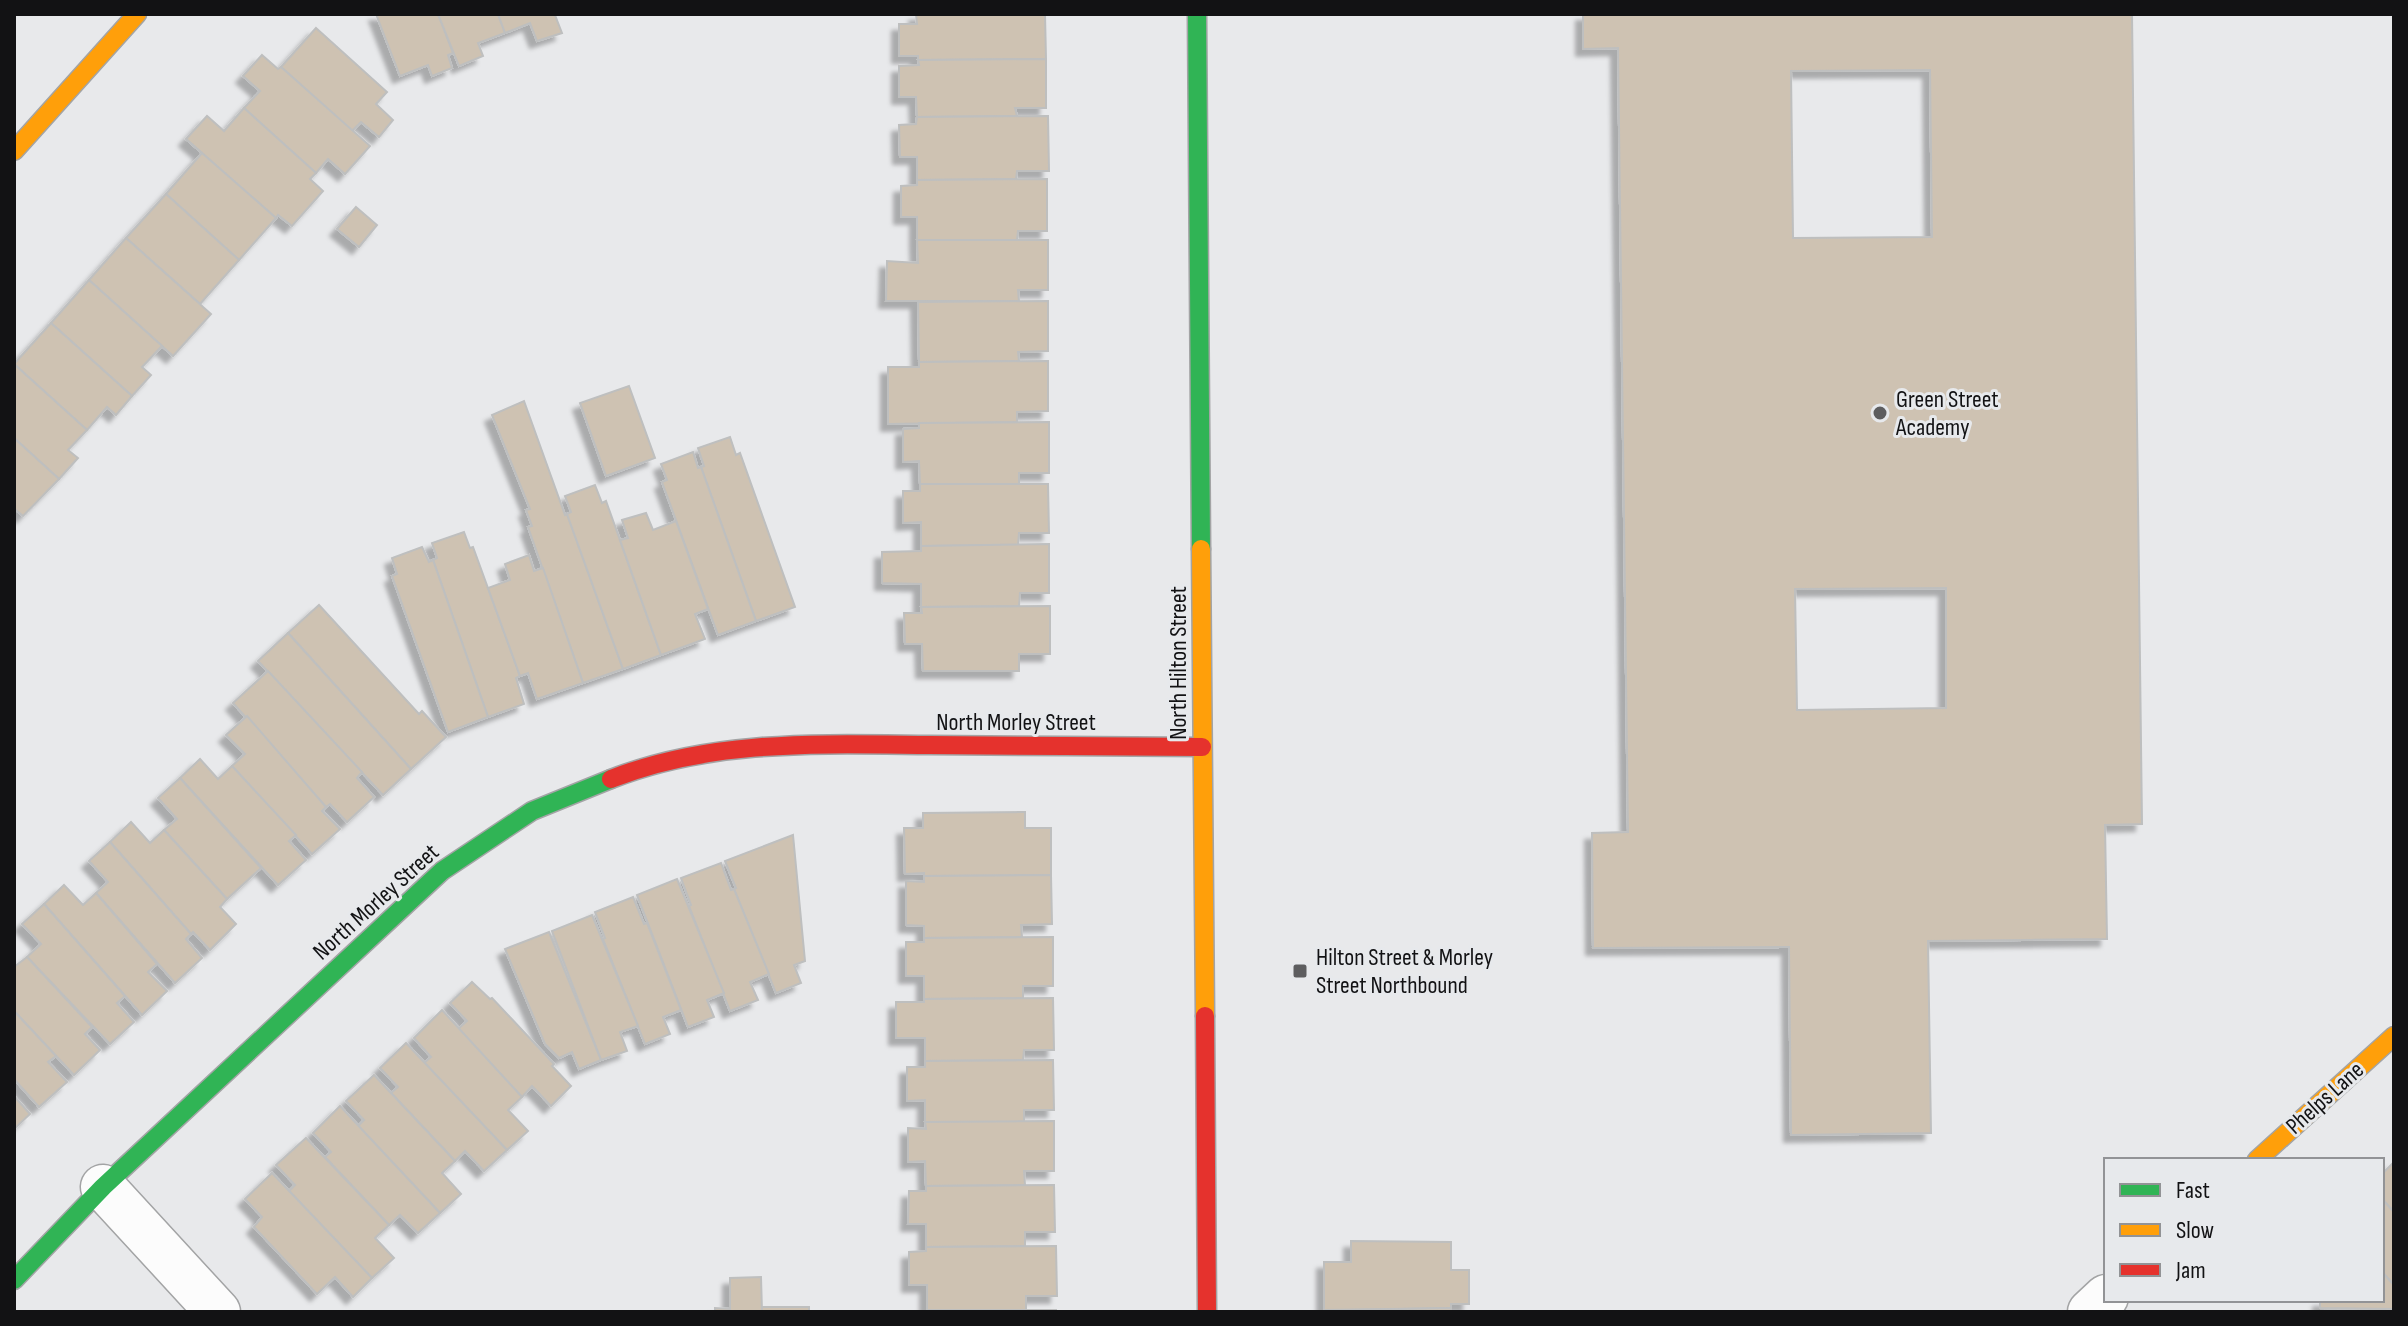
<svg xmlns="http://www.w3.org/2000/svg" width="2408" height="1326" font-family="'Sofia Sans Condensed',sans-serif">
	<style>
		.building { fill: #cec2b2; stroke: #bebfbf; stroke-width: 2; fill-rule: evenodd; filter: url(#shadow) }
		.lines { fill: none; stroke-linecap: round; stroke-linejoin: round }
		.street-casing { stroke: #a3a4a5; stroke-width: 47 }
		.fast-casing { stroke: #a3a4a5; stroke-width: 21 }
		.slow-casing { stroke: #a3a4a5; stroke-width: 21 }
		.jam-casing { stroke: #a3a4a5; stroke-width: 21 }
		.street { stroke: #fcfcfc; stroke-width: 44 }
		.fast { stroke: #30b455; stroke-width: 18 }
		.slow { stroke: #ff9f0a; stroke-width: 18 }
		.jam { stroke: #e5322d; stroke-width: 18 }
		.poi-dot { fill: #5d5d5f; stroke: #e7e9ec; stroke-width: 3 }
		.labels { text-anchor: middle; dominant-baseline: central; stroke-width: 6; stroke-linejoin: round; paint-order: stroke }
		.poi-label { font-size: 24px; fill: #121214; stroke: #e7e9ec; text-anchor: start }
		.street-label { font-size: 24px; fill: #121214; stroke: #e7e9ec }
	</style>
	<defs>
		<filter id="shadow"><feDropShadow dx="-7" dy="7" stdDeviation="2" flood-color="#0004"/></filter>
	</defs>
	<rect width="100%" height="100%" fill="#e8e9eb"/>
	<g class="building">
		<path d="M376,14H438L453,53L448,55L452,68L432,76L428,65L400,76Z"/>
		<path d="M438,14H498L505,33L478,43L483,56L459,66Z"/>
		<path d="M498,14H558L555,15L562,33L537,41L530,23L505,33Z"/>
		<path d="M916,14H1045L1046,59L918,60V56H899V24H917Z"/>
		<path d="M1583,14H2132L2142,824L2105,825L2107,939L1928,941L1931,1133L1791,1135L1789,947L1593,948L1592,833L1628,832L1618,48L1583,49ZM1930,70L1932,237L1793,238L1791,71ZM1946,588V708L1797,710L1795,589Z"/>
		<path d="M316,28L387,92L376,104L393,120L379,137L361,122L352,131L281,67Z"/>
		<path d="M262,55L278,69L281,67L370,146L345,174L328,159L316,173L244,108L260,91L243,76Z"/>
		<path d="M1046,59V108H1015L1017,116L917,117L916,97H899V66L919,65L918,60Z"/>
		<path d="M244,108L316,173L310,179L323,191L292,226L278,215L276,218L186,139L207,116L224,131Z"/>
		<path d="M1048,116L1049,171H1017L1016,179L917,180V157H900L899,125L916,124L917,117Z"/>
		<path d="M186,139L276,218L239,260L166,194L202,153Z"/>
		<path d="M1047,179V231H1018L1017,240H917V217H901V186L917,185V180Z"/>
		<path d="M166,194L239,260L200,304L126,238Z"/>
		<path d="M356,207L377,225L359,247L337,229Z"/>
		<path d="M126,238L211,314L173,356L89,280Z"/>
		<path d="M917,240H1048V290H1018L1019,301H886L887,261L918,263Z"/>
		<path d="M89,280L162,346L142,367L151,375L132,396L51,323Z"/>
		<path d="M1048,301V351L1018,352L1019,361L919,362L918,302Z"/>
		<path d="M51,323L132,396L116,415L107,407L87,430L14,364Z"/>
		<path d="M1048,361V411L1017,412V422L888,424V367H919V362Z"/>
		<path d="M14,364L87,430L68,450L78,458L59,479L14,438Z"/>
		<path d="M629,386L655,458L606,476L580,403Z"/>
		<path d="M524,401L565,515L567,514L623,669L583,683L528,527L532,526L526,510L530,509L492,415Z"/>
		<path d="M1049,422V473H1019V484H920L919,461L903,462V429L919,428V423Z"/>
		<path d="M730,437L736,455L740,453L795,607L756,621L701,467L704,466L698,448Z"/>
		<path d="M14,438L59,479L23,516L16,510L14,512Z"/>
		<path d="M693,452L698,468L701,467L756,621L718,635L662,482L667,480L661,464Z"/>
		<path d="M920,484H1048L1049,533H1019L1018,545L921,546V522L903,523V491H920Z"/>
		<path d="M595,485L602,503L606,501L661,655L623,669L567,514L571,512L565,496Z"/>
		<path d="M646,513L653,530L676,521L708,609L695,614L705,639L661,655L620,540L628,538L622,520Z"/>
		<path d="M464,532L470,548L473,547L520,676L516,678L524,704L488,717L433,560L437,558L432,543Z"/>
		<path d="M1049,544V593H1020L1019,606L921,607V584L882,583V552L921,551V546Z"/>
		<path d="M422,547L429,562L433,560L488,717L448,732L392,576L397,574L392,558Z"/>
		<path d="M529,555L534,571L543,568L583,683L537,699L528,673L520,676L488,588L510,580L505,564Z"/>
		<path d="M319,605L419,714L422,711L446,737L411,769L288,633Z"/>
		<path d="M1050,606V654H1019V671H923L922,644H905L904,613H922L921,607Z"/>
		<path d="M288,633L411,769L383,795L258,661Z"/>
		<path d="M268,671L362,772L357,778L374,797L347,822L330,804L326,807L233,703Z"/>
		<path d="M247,716L326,807L322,811L340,829L312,854L232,766L245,754L226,735Z"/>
		<path d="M200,759L218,779L232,766L296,835L289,841L306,860L278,885L180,778Z"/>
		<path d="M180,778L261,868L227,899L164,830L177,819L158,798Z"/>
		<path d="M1025,812V828H1051V875L924,876V873L905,874L904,828H923V813Z"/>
		<path d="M131,822L150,843L164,830L227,899L220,907L236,924L210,950L193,932L191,934L110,842Z"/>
		<path d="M793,835L805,961L794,965L801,983L776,993L734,889L736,888L725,861Z"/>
		<path d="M110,842L191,934L186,939L202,958L175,983L96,893L108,882L89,861Z"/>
		<path d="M721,863L731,890L734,889L769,974L750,982L758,1000L730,1011L689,906L691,905L681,878Z"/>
		<path d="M1051,875L1052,924L1021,925L1022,937L924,938V926L906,925V881L924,882V876Z"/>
		<path d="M677,879L724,993L707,1000L714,1017L688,1027L637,895Z"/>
		<path d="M64,885L83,905L96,893L157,964L148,972L167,991L142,1015L44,904Z"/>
		<path d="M633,897L644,924L647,923L681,1010L663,1017L670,1034L645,1044L603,939L605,938L595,912Z"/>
		<path d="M44,904L125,996L117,1003L134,1022L110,1044L27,957L41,944L22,924Z"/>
		<path d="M592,915L638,1026L620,1032L627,1051L601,1060L552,931Z"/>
		<path d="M549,932L601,1060L579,1069L572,1052L559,1058L545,1044L505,949Z"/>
		<path d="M1053,937V986H1023V998L924,999V976H906V942H924V938Z"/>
		<path d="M27,957L92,1027L85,1034L100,1050L74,1075L14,1011V967Z"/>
		<path d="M472,982L490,999L492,998L554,1064L552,1066L571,1086L551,1106L532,1086L522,1097L458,1029L467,1021L450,1003Z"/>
		<path d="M1053,998L1054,1050H1024L1023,1060L925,1061V1038H896V1002H924V999Z"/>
		<path d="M442,1010L522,1097L508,1110L528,1131L507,1150L424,1063L431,1057L414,1038Z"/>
		<path d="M14,1011L56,1056L48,1062L67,1082L39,1107L14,1079Z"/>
		<path d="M406,1043L507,1150L484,1171L465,1151L455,1161L391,1093L398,1087L380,1068Z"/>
		<path d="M1053,1060L1054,1110H1024V1122H925V1100L907,1101V1067H925V1061Z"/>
		<path d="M374,1075L455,1161L442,1173L461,1194L440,1213L358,1126L364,1120L346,1101Z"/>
		<path d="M14,1096L30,1114L14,1129Z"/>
		<path d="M340,1106L440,1213L418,1233L400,1215L389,1225L325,1157L331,1152L313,1133Z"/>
		<path d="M1054,1121V1171H1024L1025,1185L926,1186L925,1161L908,1162V1128L926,1129L925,1122Z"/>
		<path d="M306,1138L389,1225L375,1238L394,1258L372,1278L289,1191L295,1185L276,1165Z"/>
		<path d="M2394,1162V1212L2382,1199V1174Z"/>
		<path d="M272,1173L372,1278L353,1297L335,1277L317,1294L254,1227L262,1217L245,1199Z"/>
		<path d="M1054,1185L1055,1232H1025V1246L926,1247V1224H908L909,1191H926V1186Z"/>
		<path d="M2382,1199L2394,1212V1285L2382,1272Z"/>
		<path d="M1351,1241L1451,1242V1270H1469V1304H1451V1308L1324,1310V1262H1351Z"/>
		<path d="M1056,1246L1057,1296H1026V1310H927V1285H909V1252L926,1251V1247Z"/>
		<path d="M2382,1272L2394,1285V1309L2320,1308V1300H2382Z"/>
		<path d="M761,1277L762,1312H715V1308L730,1309V1278Z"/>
		<rect x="762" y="1307" width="47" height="5"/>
		<path d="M1451,1308V1312L1351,1310Z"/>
		<rect x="927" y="1310" width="129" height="2"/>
	</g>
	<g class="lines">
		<defs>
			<g id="street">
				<path d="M103,1187L218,1312"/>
				<path d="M2090,1312L2106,1297"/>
			</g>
			<g id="fast">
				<path d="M1197,14L1201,549"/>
				<path d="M14,1280L103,1187L442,871L532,811L611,779"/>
			</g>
			<g id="slow">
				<path d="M14,151L137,14"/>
				<path d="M1201,549L1205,1016"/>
				<path d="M2257,1160L2394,1036"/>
			</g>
			<g id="jam">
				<path d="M611,779C712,739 822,744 929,745C1020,746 1111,746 1202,747"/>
				<path d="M1205,1016L1207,1312"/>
			</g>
		</defs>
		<use href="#street" class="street-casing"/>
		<use href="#fast" class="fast-casing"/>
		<use href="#slow" class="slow-casing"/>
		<use href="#jam" class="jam-casing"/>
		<use href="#street" class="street"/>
		<use href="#fast" class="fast"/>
		<use href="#slow" class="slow"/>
		<use href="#jam" class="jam"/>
	</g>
	<g class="poi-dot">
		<circle cx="1880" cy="413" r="8"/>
		<rect x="1292" y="963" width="16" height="16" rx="4"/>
	</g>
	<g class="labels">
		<g class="poi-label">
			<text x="1896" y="399">Green Street<tspan x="1896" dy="28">Academy</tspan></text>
			<text x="1316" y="957">Hilton Street &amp; Morley<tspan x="1316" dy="28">Street Northbound</tspan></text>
		</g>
		<g class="street-label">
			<text transform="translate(1178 663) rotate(-90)">North Hilton Street</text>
			<text x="1016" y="722">North Morley Street</text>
			<text transform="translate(376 902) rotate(-42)">North Morley Street</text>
			<text transform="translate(2325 1098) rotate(-42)">Phelps Lane</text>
		</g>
	</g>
	<rect width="2408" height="1326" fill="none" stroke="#121214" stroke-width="32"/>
	<rect x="2104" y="1158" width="280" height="144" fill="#e7e9ec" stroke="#929396" stroke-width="2"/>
	<rect x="2120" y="1184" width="40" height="12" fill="#30b455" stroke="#929396" stroke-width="2"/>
	<text x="2176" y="1198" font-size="24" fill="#121214">Fast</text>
	<rect x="2120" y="1224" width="40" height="12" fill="#ff9f0a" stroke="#929396" stroke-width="2"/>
	<text x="2176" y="1238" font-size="24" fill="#121214">Slow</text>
	<rect x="2120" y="1264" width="40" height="12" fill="#e5322d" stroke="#929396" stroke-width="2"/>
	<text x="2176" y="1278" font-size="24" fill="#121214">Jam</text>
</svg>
